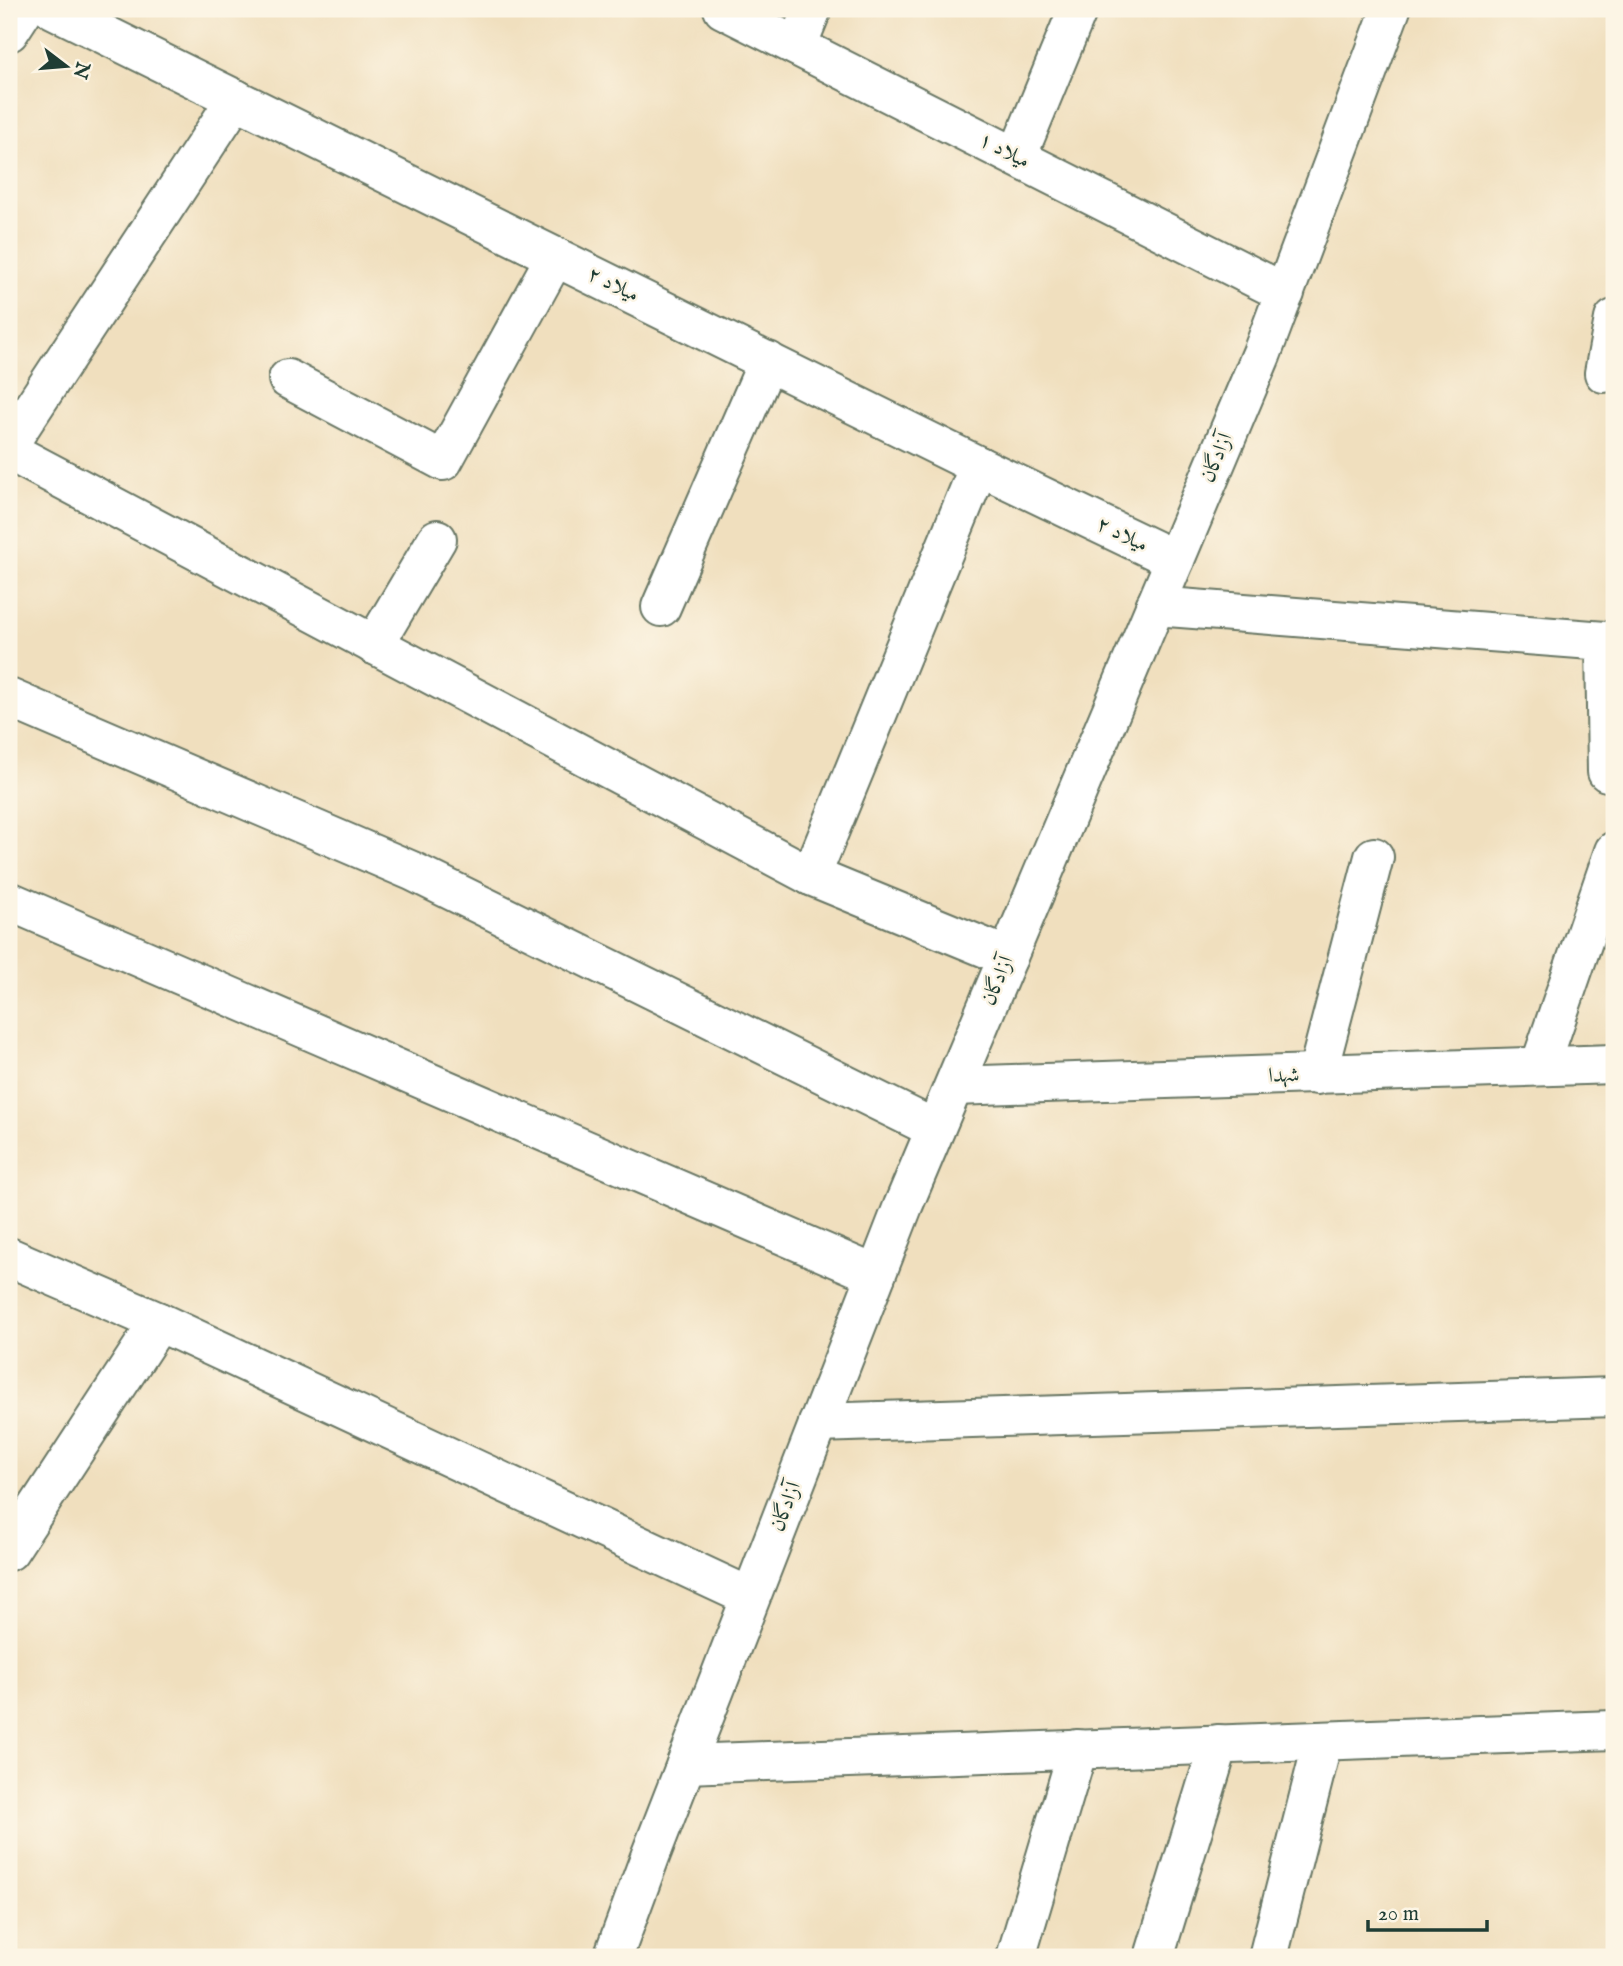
<svg xmlns="http://www.w3.org/2000/svg" width="1623" height="1966" font-family="'IM FELL English',Amiri,serif">
	<style>
		.lines { fill: none; stroke-linecap: round; stroke-linejoin: round }
		.minor-casing { stroke: #687664; stroke-width: 42 }
		.tertiary-casing { stroke: #687664; stroke-width: 42 }
		.minor { stroke: #fff; stroke-width: 38 }
		.tertiary { stroke: #fff; stroke-width: 38 }
		.labels { text-anchor: middle; dominant-baseline: central; stroke-width: 5; stroke-linejoin: round; paint-order: stroke }
		.street-label { font-size: 21px; fill: #1f3d34; stroke: #fcf5e5 }
	</style>
	<rect width="100%" height="100%" fill="#fcf5e5"/>
	<filter id="ink" filterUnits="userSpaceOnUse"><feTurbulence type="fractalNoise" baseFrequency=".0143" numOctaves="2"/><feDisplacementMap in="SourceGraphic" scale="14" xChannelSelector="R" yChannelSelector="G"/><feConvolveMatrix kernelMatrix="1 2 1 2 8 2 1 2 1" color-interpolation-filters="sRGB"/></filter>
	<filter id="wash" filterUnits="userSpaceOnUse"><feTurbulence type="fractalNoise" baseFrequency=".00686" numOctaves="4" result="noise"/><feDisplacementMap in="SourceGraphic" scale="28" xChannelSelector="R" yChannelSelector="G"/><feGaussianBlur stdDeviation="1.57" result="paint"/><feColorMatrix in="noise" values="0 0 0 0 0 0 0 0 0 0 0 0 0 0 0 0 0 1.4 0 .05"/><feComposite in="paint" operator="in"/></filter>
	<g filter="url(#wash)">
		<rect width="100%" height="100%" fill="#f0dfbe"/>
	</g>
	<g filter="url(#ink)">
		<g class="lines">
			<defs>
				<g id="minor">
					<path d="M53,9L979,466L1175,560"/>
					<path d="M723,9L1285,293"/>
					<path d="M9,32L24,9"/>
					<path d="M797,46L812,9"/>
					<path d="M1017,157L1078,9"/>
					<path d="M1604,373L1614,319"/>
					<path d="M288,379L443,461L555,257"/>
					<path d="M9,444L236,99"/>
					<path d="M9,451L811,876L1008,957"/>
					<path d="M1155,606L1605,641L1607,772"/>
					<path d="M661,607L768,361"/>
					<path d="M374,645L437,539"/>
					<path d="M9,698L412,871L935,1129"/>
					<path d="M811,876L979,466"/>
					<path d="M9,901L876,1275"/>
					<path d="M1540,1066L1614,851"/>
					<path d="M1317,1075L1374,857"/>
					<path d="M954,1086L1614,1064"/>
					<path d="M9,1257L159,1322L750,1597"/>
					<path d="M818,1423L1614,1397"/>
					<path d="M9,1551L159,1322"/>
					<path d="M1016,1957L1078,1749"/>
					<path d="M1154,1957L1219,1744"/>
					<path d="M1268,1957L1323,1741"/>
				</g>
				<g id="tertiary">
					<path d="M686,1764L1614,1730"/>
					<path d="M613,1957L651,1854L903,1206L1262,353L1391,9"/>
				</g>
			</defs>
			<use href="#minor" class="minor-casing"/>
			<use href="#tertiary" class="tertiary-casing"/>
			<use href="#minor" class="minor"/>
			<use href="#tertiary" class="tertiary"/>
		</g>
	</g>
	<g class="labels">
		<g class="street-label">
			<text transform="translate(1004 151) rotate(27)">میلاد ۱</text>
			<text transform="translate(613 285) rotate(26)">میلاد ۲</text>
			<text transform="translate(1217 458) rotate(-67)">آزادگان</text>
			<text transform="translate(1122 535) rotate(26)">میلاد ۲</text>
			<text transform="translate(998 981) rotate(-67)">آزادگان</text>
			<text transform="translate(1284 1076) rotate(-2)">شهدا</text>
			<text transform="translate(786 1507) rotate(-69)">آزادگان</text>
		</g>
	</g>
	<rect width="1623" height="1966" fill="none" stroke="#fcf5e5" stroke-width="35"/>
	<g transform="translate(66 66) rotate(106)" stroke="#fcf5e5" stroke-width="5" paint-order="stroke">
	<path d="M0-5L12 26L0 18L-12 26Z" fill="#1f3d34"/>
	<text y="-10" font-size="19" font-weight="bold" text-anchor="middle" fill="#1f3d34">N</text>
	</g>
	<path d="M1368 1920v10h119v-10" fill="none" stroke="#1f3d34" stroke-width="3.5"/>
	<text x="1378" y="1920" font-size="21" fill="#1f3d34" stroke="#fcf5e5" stroke-width="5" paint-order="stroke">20 m</text>
</svg>
